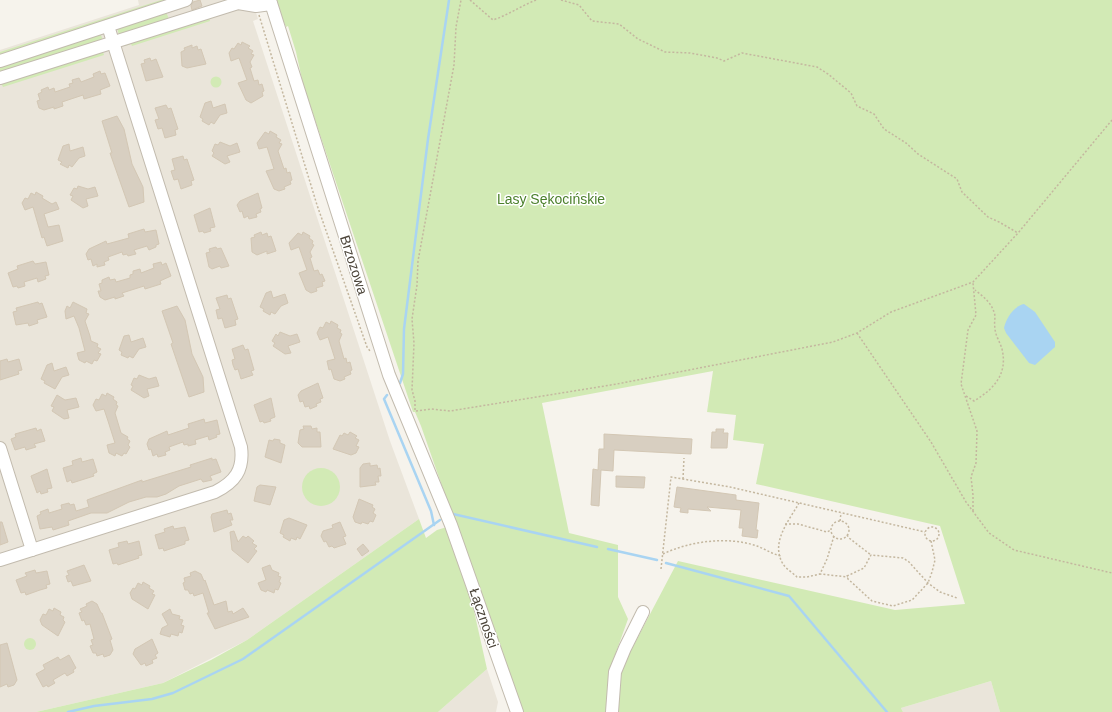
<svg xmlns="http://www.w3.org/2000/svg" width="1112" height="712" font-family="Helvetica,sans-serif">
	<style>
		.residential { fill: #eae5da }
		.green { fill: #d2eab5 }
		.water { fill: #a9d4f2 }
		.lines { fill: none; stroke-linecap: round; stroke-linejoin: round }
		.stream { stroke: #a9d4f2; stroke-width: 2.5 }
		.building { fill: #d8cfc1; stroke: #d3c7b4 }
		.minor-casing { stroke: #c2bbae; stroke-width: 14 }
		.path { stroke: #c4b79f; stroke-width: 1.5; stroke-dasharray: 2 2; stroke-linecap: butt }
		.minor { stroke: #fff; stroke-width: 12 }
		.labels { text-anchor: middle; dominant-baseline: central; stroke-width: 3; stroke-linejoin: round; paint-order: stroke }
		.park-label { font-size: 14px; fill: #4a7f2a; stroke: #fff }
		.street-label { font-size: 14px; fill: #4b4439; stroke: #fff }
	</style>
	<rect width="100%" height="100%" fill="#f6f3ec"/>
	<g class="residential">
		<path d="M138,0H252L258,19L253,21L390,441L419,519L247,640L163,683L36,712H0V50L139,5Z"/>
		<path d="M487,669L498,702L496,712H438Z"/>
		<path d="M991,681L1000,712H903L901,708Z"/>
	</g>
	<g class="green">
		<path d="M161,0H176L0,57V52Z"/>
		<path d="M274,0H1112V712H1000L991,681L901,708L903,712H617L619,673L678,561L895,610L965,604L940,526L756,484L764,444L733,440L736,415L707,412L713,371L542,403L569,533L618,545V597L628,619L610,669L606,712H521L421,426L415,412H413L303,84L296,52L288,26L286,27Z"/>
		<path d="M166,12L169,19L119,35L117,28Z"/>
		<path d="M208,15L210,21L132,46L131,44L125,46L124,43Z"/>
		<path d="M100,33L103,40L0,73V65Z"/>
		<path d="M102,49L104,55L3,87L2,85H0V81Z"/>
		<circle cx="216" cy="82" r="5.5"/>
		<circle cx="321" cy="487" r="19"/>
		<path d="M419,519L426,538L437,530L447,527L472,602L487,669L438,712H36L163,683L211,660L247,640Z"/>
		<circle cx="30" cy="644" r="6"/>
	</g>
	<path class="water" d="M1024,304L1035,312L1055,342V347L1035,365L1029,363L1006,333L1004,328C1006,318 1014,306 1024,304Z"/>
	<g class="lines">
		<g class="stream">
			<path d="M400,383L403,374L404,329L428,139L449,0"/>
			<path d="M387,395L384,399L431,511L434,525"/>
			<path d="M453,514L597,547"/>
			<path d="M608,549L657,560"/>
			<path d="M666,563L789,596L887,712"/>
			<path d="M68,712L94,706L152,699L173,693L243,659L440,520"/>
		</g>
	</g>
	<g class="building">
		<path d="M200,0L202,6L192,10L191,6L193,2Z"/>
		<path d="M242,42L250,46L248,48L253,51L251,54L254,55L250,62L252,67L250,68L254,81L258,80L259,85L262,84L264,91L262,92L263,96L251,103L246,100L238,83L247,80L239,58L231,61L229,53L232,48L234,49L238,43L241,45Z"/>
		<path d="M192,45V48L197,46L198,50L201,49L206,64L187,68L182,66L181,52L185,50L184,48Z"/>
		<path d="M150,58L151,61L156,59L163,77L146,81L141,64L145,63L144,60Z"/>
		<path d="M100,71L101,74L105,73L110,86L100,90L101,94L84,99L83,95L62,102L63,106L54,109V107L44,110L39,108L37,101L40,100L38,94L42,92L41,90L48,87L49,90L54,88L55,92L70,87L69,84L73,83L72,80L79,78L81,82L94,77L93,74Z"/>
		<path d="M211,101L213,108L225,104L227,113L220,115L214,124L211,122L209,125L202,121L203,119L200,117L205,103Z"/>
		<path d="M166,105L168,109L171,108L178,129L175,130L176,135L165,138L162,128L158,129L155,120L159,119L155,108Z"/>
		<path d="M117,116L124,129L132,164L143,187L144,202L129,207L110,153H112L102,121Z"/>
		<path d="M270,131L277,135L276,137L281,140L279,143L282,144L278,151L284,169L286,168L287,173L290,172L292,180L290,181L291,184L284,187L285,189L279,191L274,189L266,171L274,169L267,147L259,149L257,143L265,132L269,134Z"/>
		<path d="M220,142L230,146L237,143L240,152L227,156L230,162L225,164L212,156L214,153L212,151L215,144L218,145Z"/>
		<path d="M69,144L70,151L83,147L85,156L79,158L72,167L69,165L68,168L60,164L62,162L58,160L63,146Z"/>
		<path d="M183,156L184,160L187,159L194,180L191,181L192,185L181,189L178,179L174,180L171,171L175,170L172,159Z"/>
		<path d="M78,186L88,189L95,187L98,196L86,199L88,206L83,208L71,200L73,196L70,195L74,188L77,189Z"/>
		<path d="M36,192L43,196L42,198L52,204L56,202L59,209L44,214L48,227L59,225L63,241L47,246L44,237L42,238L33,207L25,210L22,203L25,198L28,199L31,193L35,195Z"/>
		<path d="M258,193L262,208L260,209L261,212L256,214L257,217L249,219L248,216L244,218L242,211L240,212L237,205L240,201Z"/>
		<path d="M210,208L215,227L210,228L211,231L204,233L203,231L199,232L194,215Z"/>
		<path d="M144,229L145,232L156,230L159,244L156,245V247L149,250L147,246L134,250L136,254L128,256L127,254L123,255L122,252L108,257L109,260L104,262L105,265L97,267V264L93,266L91,259L88,260L86,254L89,249L106,241L107,244L129,238L128,234Z"/>
		<path d="M261,232L262,235L267,233L268,237L271,236L276,251L267,254V251L257,255L252,252L251,238L255,237L254,235Z"/>
		<path d="M303,232L310,236L309,238L313,241L312,244L314,245L310,252L312,257L310,258L314,271L318,270L320,275L322,274L325,281L322,282L323,286L316,288L317,291L311,293L306,290L299,273L307,270L299,247L291,250L289,243L298,233L302,235Z"/>
		<path d="M216,247L217,249L221,248L229,266L221,268L220,266L212,269L209,267L206,253L210,252L209,249Z"/>
		<path d="M33,261L35,264L46,262L49,275L45,276L46,279L38,282L37,278L24,282L25,286L18,288L17,286L13,287L8,273L18,269L17,266Z"/>
		<path d="M161,262L162,265L166,263L171,276L160,281L161,284L145,289L144,286L122,293L124,296L115,299V297L105,300L100,297L98,291H101L99,284L102,283V280L109,277L110,280L115,279L116,282L130,278V275L133,274V271L140,269L141,273L154,268L153,264Z"/>
		<path d="M271,291L273,298L285,294L288,303L281,306L275,314L271,312L270,315L263,311L264,309L260,307L266,293Z"/>
		<path d="M227,295L228,299L231,298L238,319L235,320L236,325L225,328L222,318L218,319L216,310L220,309L216,298Z"/>
		<path d="M38,302L39,304L42,303L47,317L37,320L38,323L29,326L28,323L16,325L13,312L17,311L16,308Z"/>
		<path d="M73,302L87,309L86,313L89,314L85,321L90,336L91,341L98,344L97,347L101,349L98,353L101,354L97,361L94,360L92,364L86,361L85,363L79,360L77,353L85,351L79,328L74,316L66,319L65,311L67,306L70,308Z"/>
		<path d="M177,306L185,320L192,354L203,377L204,392L189,397L171,344L173,343L162,311Z"/>
		<path d="M331,321L338,325L337,328L341,330L340,333L342,334L339,341L344,359L346,358L347,363L350,362L352,370L350,371L351,374L344,377L345,379L340,381L334,379L331,369L329,370L327,361L335,359L328,337L320,340L317,333L320,327L323,328L326,322L330,324Z"/>
		<path d="M280,332L290,336L297,334L300,342L288,346L291,353L285,354L273,346L275,343L272,341L276,334L278,336Z"/>
		<path d="M129,335L131,342L143,338L146,347L139,349L133,358L129,356L128,358L121,355L122,352L119,350L124,336Z"/>
		<path d="M243,345L245,350L248,349L254,370L251,371L253,375L241,379L238,369L235,370L233,365L232,360L235,359L232,349Z"/>
		<path d="M7,359L8,362L19,359L22,370L18,371L19,374L0,380V361Z"/>
		<path d="M52,363L54,371L66,367L69,375L62,377L55,389L44,383L45,381L41,379L47,365Z"/>
		<path d="M139,375L149,379L156,377L159,386L147,389L149,396L144,398L131,390L133,386L131,385L134,378L137,379Z"/>
		<path d="M318,383L323,398L320,399L321,402L316,404L317,406L310,409L309,406L305,407L303,401L300,402L298,395L301,391Z"/>
		<path d="M107,393L114,397L113,399L117,402L116,405L118,406L115,413L121,433L128,437L127,439L130,441L128,445L130,447L126,454L124,453L122,456L116,453L115,456L109,453L107,445L115,443L108,421L104,409L96,411L93,405L96,399L99,400L102,394L106,396Z"/>
		<path d="M57,395L65,400L76,398L79,407L67,410L69,418L64,419L52,411L54,407L51,406Z"/>
		<path d="M271,398L275,417L270,419L271,421L264,423L263,421L260,422L254,405Z"/>
		<path d="M204,419L205,423L217,420L220,434L216,435L217,437L209,440L208,436L195,440L196,444L188,446V444L184,445L183,442L169,447L170,450L165,452L166,455L158,457L157,454L153,456L151,449L149,450L147,444L149,439L167,431L168,435L189,428L188,424Z"/>
		<path d="M303,426H311L312,429L317,428V432H320L321,447H302L298,443L300,430L304,429Z"/>
		<path d="M36,428L37,431L41,429L45,441L34,444L36,447L26,450L25,447L15,450L11,439L16,437L15,434Z"/>
		<path d="M716,429H724L723,433H728L727,448H711L712,432H716Z"/>
		<path d="M350,432L357,436L355,438L359,440L356,446L359,447L356,453L351,455L333,449L340,435L342,436L344,433L348,435Z"/>
		<path d="M604,434L692,439L691,454L614,450L613,471L601,470L599,506L591,505L593,469L598,470L599,449H604Z"/>
		<path d="M274,439L280,440V443L285,445L281,463L265,457L269,440L273,441Z"/>
		<path d="M81,458L82,462L93,459L97,472L93,474L94,476L72,483L71,480L67,482L63,468L73,465L72,461Z"/>
		<path d="M212,458V460L216,459L221,472L210,476L212,480L203,482L201,479L179,486L166,494L157,497H146L129,502L107,513H91L68,521L69,525L53,530L52,527L40,529L37,516L41,514L40,512L48,509L49,513L62,509L61,505L69,503L70,505L74,504L76,511L89,507L87,500L142,480V482L191,467L190,465Z"/>
		<path d="M370,463V466L377,465L378,469L380,468L381,476H378L379,482H375L376,485L360,487V468L363,464Z"/>
		<path d="M47,469L52,488L47,489L48,492L41,494L40,491L37,493L31,476Z"/>
		<path d="M616,476L645,477L644,488L616,487Z"/>
		<path d="M260,485L276,487L270,505L254,501L257,487Z"/>
		<path d="M677,487L736,495V500L759,503L756,530H758L757,538L742,536L743,528H739L741,510L707,507L711,511L688,509V513L680,512L681,508L674,507Z"/>
		<path d="M359,499L373,505L372,507L375,509L373,513L376,515L373,522L370,521L368,524L362,522L361,524L355,522L353,517Z"/>
		<path d="M227,510L228,514L231,513L233,520H230L232,525L214,532L211,517L212,514Z"/>
		<path d="M289,518L307,525L300,539L297,537L296,540L291,538L290,541L283,537L284,535L280,533L284,520Z"/>
		<path d="M0,522H2L8,542L0,545Z"/>
		<path d="M340,522L346,536L343,537L346,544L334,548L332,546L329,547L326,541L324,542L321,536L323,531L333,528L332,525Z"/>
		<path d="M173,526L174,529L185,527L189,540L185,541V544L164,551L163,548L159,549L155,535L165,532L164,529Z"/>
		<path d="M234,531L238,542L243,536L246,538L248,536L254,541L252,543L257,546L254,549L257,551L248,563L232,550L230,532Z"/>
		<path d="M127,541L128,544L139,541L142,555L138,556L139,558L118,565L117,563L113,564L109,550L119,547L118,543Z"/>
		<path d="M363,544L369,551L362,556L357,549Z"/>
		<path d="M84,565L91,581L73,586L71,581L68,582L66,576L69,575L67,571Z"/>
		<path d="M270,565L272,570L279,573L278,576L281,577L279,582L281,583L278,590L275,589L274,593L267,590L266,592L261,590L258,583L266,580L262,568Z"/>
		<path d="M35,570L36,573L47,571L50,584L46,585L47,588L40,590L26,595L25,592L21,593L16,580L27,576L25,573Z"/>
		<path d="M195,571L201,574L204,581L205,580L214,605L226,601L228,612L232,611L233,614L243,608L249,617L215,629L207,613H209L203,593L194,596L193,593L190,594L188,590H185L183,583L185,582L184,578L191,576L190,573Z"/>
		<path d="M143,582L150,586L149,588L154,591L152,594L155,595L148,609L132,599L130,593L133,588L135,589L138,583L142,585Z"/>
		<path d="M92,601L97,604L101,613H102L112,639L110,640L113,650L110,655L104,657L103,654L97,656L96,653H93L90,646L93,645L91,640L94,639L90,624L86,625L84,620L82,621L79,613L82,612L80,609L87,606L86,604Z"/>
		<path d="M54,608L61,612L60,615L64,617L63,620L65,622L58,636L42,625L40,620L43,614L46,615L49,609L53,611Z"/>
		<path d="M170,609L172,614L180,616L179,619L183,620L181,625L184,626L182,633L179,632L178,636L171,634L170,637L160,634L162,628L168,625L162,614Z"/>
		<path d="M152,639L158,653L155,655L157,658L152,660L153,663L146,666L145,663L141,665L133,654L135,649Z"/>
		<path d="M7,643L17,680L14,685L8,687L7,684L0,687V645Z"/>
		<path d="M69,655L76,668L73,670L74,672L67,676L65,673L53,680L55,683L48,687L47,685L43,687L36,674L45,669L43,665L58,657L60,660Z"/>
	</g>
	<g class="lines">
		<defs>
			<g id="minor">
				<path d="M270,0L389,375L451,525L517,712"/>
				<path d="M0,61L186,0"/>
				<path d="M0,78L238,3L256,6L271,4"/>
				<path d="M0,448L32,550"/>
				<path d="M0,560L215,492C235,482 244,470 241,447L108,26"/>
				<path d="M612,712L615,672L625,648L643,612"/>
			</g>
		</defs>
		<use href="#minor" class="minor-casing"/>
		<g class="path">
			<path d="M470,0L493,20C508,15 521,6 536,0"/>
			<path d="M561,0L579,5L592,21L619,24L638,39L665,52L690,53L717,58L724,61L742,53L817,67L828,74L851,93L857,106L874,114L884,129L906,143L918,154L957,179L962,192L988,217L999,222L1018,233"/>
			<path d="M259,15L317,205L367,347L370,351"/>
			<path d="M857,333L931,442L966,502L989,533L1014,550L1112,573"/>
			<path d="M966,396L974,401C994,389 1008,374 1002,349C1000,342 995,335 995,328C994,324 995,320 995,316C993,304 984,297 975,290"/>
			<path d="M415,410V401L412,390L414,343L412,319L417,285L418,261L454,65L456,27L461,0"/>
			<path d="M416,411L431,409L450,411L617,384L833,342L857,333L891,312L973,282L1018,233L1112,120"/>
			<path d="M683,479L684,458"/>
			<path d="M799,503C789,521 770,542 783,564C786,569 793,573 797,577H807L820,574"/>
			<path d="M973,511V495L971,477L976,463L977,431L961,384L968,330L976,315L973,283"/>
			<path d="M840,521L841,513"/>
			<circle cx="840" cy="530" r="9"/>
			<path d="M785,524H798L827,532L831,530"/>
			<circle cx="932" cy="534" r="7"/>
			<path d="M847,535L849,538L871,555"/>
			<path d="M834,536L827,559L820,574L848,577"/>
			<path d="M931,541L935,560L932,572L928,583L912,600L893,606L872,601L848,579L847,576L864,568L871,555L903,558L909,562L928,583L940,592L957,598"/>
			<path d="M663,554C690,541 728,536 757,546C765,549 772,554 781,556"/>
			<path d="M661,569L671,477L730,487L925,532"/>
		</g>
		<use href="#minor" class="minor"/>
	</g>
	<g class="labels">
		<g class="park-label">
			<text x="551" y="199">Lasy Sękocińskie</text>
		</g>
		<g class="street-label">
			<text transform="translate(354 265) rotate(72)">Brzozowa</text>
			<text transform="translate(484 618) rotate(71)">Łączności</text>
		</g>
	</g>
</svg>
